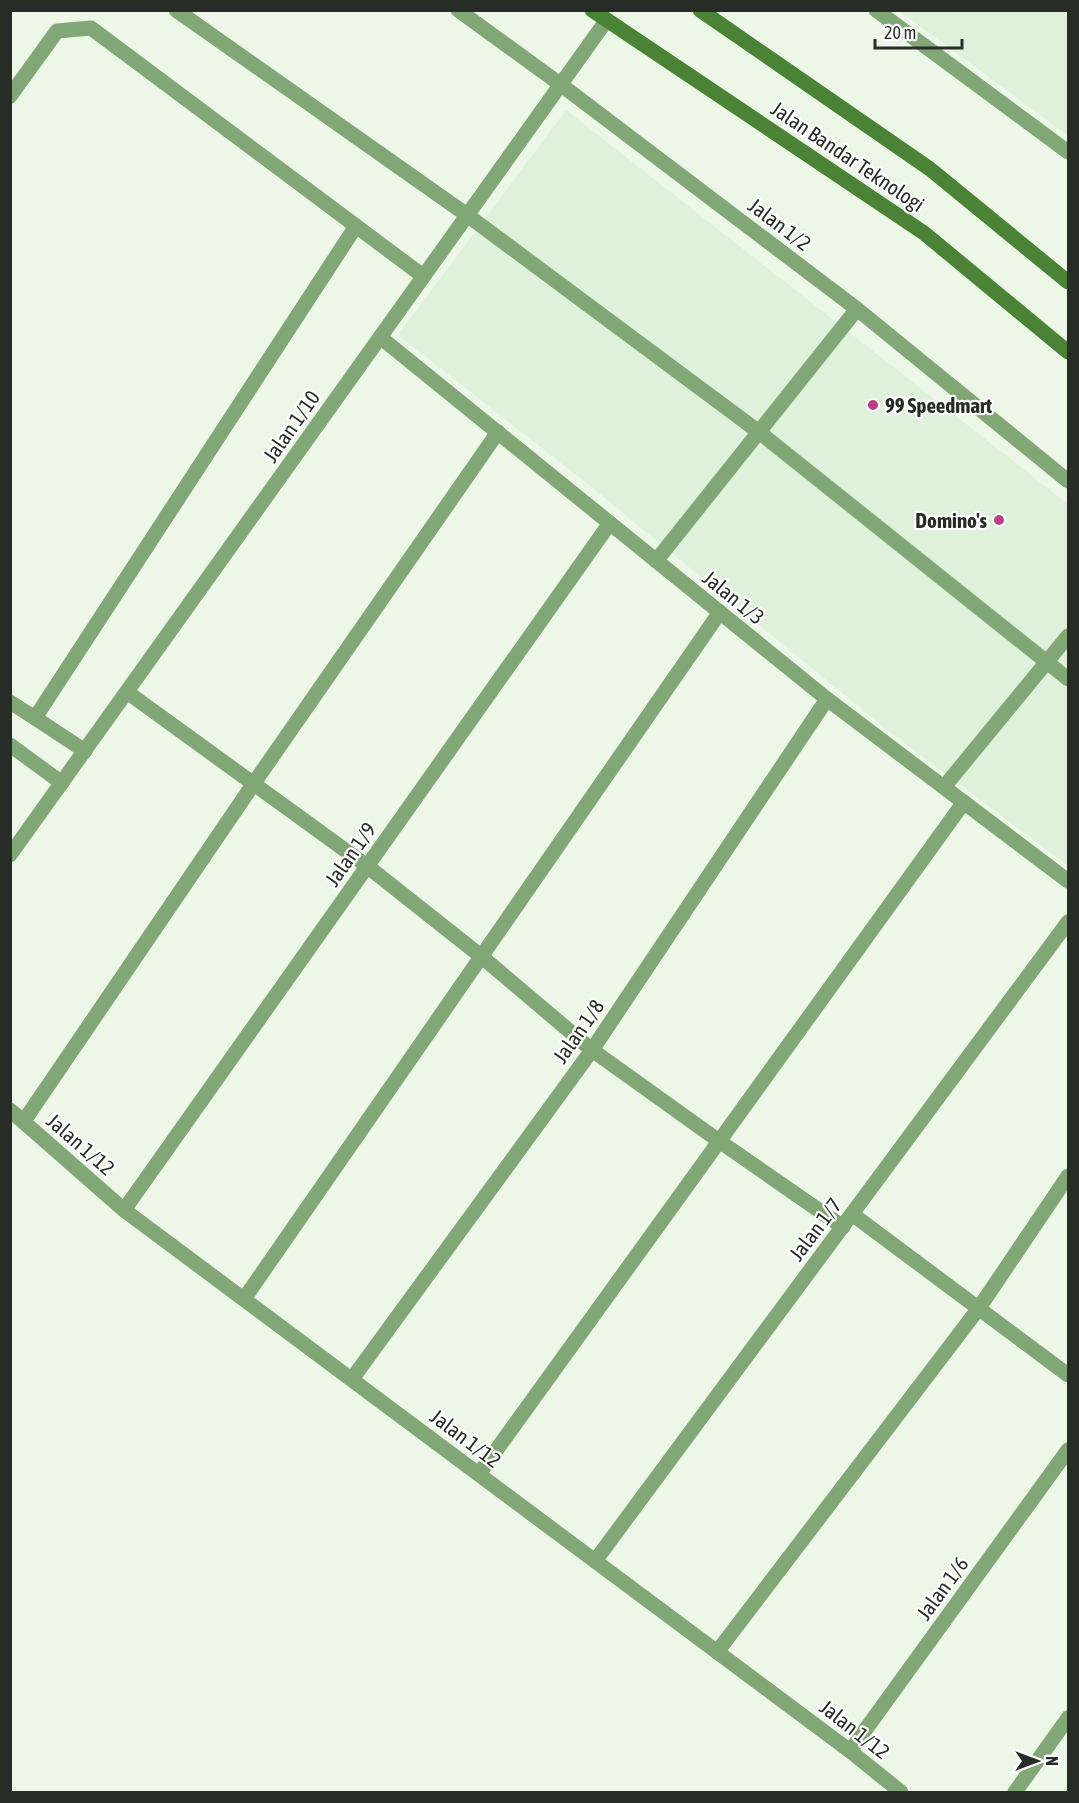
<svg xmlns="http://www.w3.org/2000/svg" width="1079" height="1803" font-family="'Asap Condensed',sans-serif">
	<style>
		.built { fill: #e0f1db }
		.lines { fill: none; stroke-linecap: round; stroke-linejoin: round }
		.lane { stroke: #82a776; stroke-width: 15 }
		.street { stroke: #82a776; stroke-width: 15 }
		.secondary { stroke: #4a8236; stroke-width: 15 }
		.poi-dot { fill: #bd3d88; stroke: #fff; stroke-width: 2 }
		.labels { text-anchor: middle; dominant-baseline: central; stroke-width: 4.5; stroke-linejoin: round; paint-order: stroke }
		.street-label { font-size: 21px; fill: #282c27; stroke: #fff }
		.poi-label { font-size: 21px; font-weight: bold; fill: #282c27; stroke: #fff; text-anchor: start }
	</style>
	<rect width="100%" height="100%" fill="#ecf7e8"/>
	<g class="built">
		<path d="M899,11H1068V136L1024,103Z"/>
		<path d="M566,110L1068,504V866L887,730L589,485L398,335Z"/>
	</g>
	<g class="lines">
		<g class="lane">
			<path d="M176,10L467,215L759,432L1068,679"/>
			<path d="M10,96L57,31L91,28L423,276"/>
			<path d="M656,561L857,309"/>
			<path d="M127,692L367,866L482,957L592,1050L719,1141L843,1227"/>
			<path d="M10,702L35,718L356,226"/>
			<path d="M35,718L85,751"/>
			<path d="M10,745L62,783"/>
			<path d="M944,787L1068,636"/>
			<path d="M24,1121L254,783L498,432"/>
			<path d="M852,1214L1068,1375"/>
			<path d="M244,1299L720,612"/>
			<path d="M479,1474L964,802"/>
			<path d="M717,1652L979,1308L1068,1176"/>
			<path d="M1015,1792L1068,1718"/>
		</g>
		<g class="street">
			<path d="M458,10L560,84L857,309L1068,481"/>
			<path d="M876,10L1068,152"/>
			<path d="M380,337L827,699L1068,881"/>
			<path d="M10,855L606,21"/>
			<path d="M10,1110L124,1210L850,1751L901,1792"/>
			<path d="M124,1210L610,523"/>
			<path d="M352,1379L592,1050L827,699"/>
			<path d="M595,1561L1068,922"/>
			<path d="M850,1751L1068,1450"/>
		</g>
		<g class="secondary">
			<path d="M592,10L924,233L1068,352"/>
			<path d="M700,10L930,169L1068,282"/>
		</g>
	</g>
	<g class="poi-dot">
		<circle cx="873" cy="405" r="6"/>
		<circle cx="999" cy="520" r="6"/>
	</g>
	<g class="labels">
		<g class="street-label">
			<text transform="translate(848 156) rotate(34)">Jalan Bandar Teknologi</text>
			<text transform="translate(780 224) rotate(37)">Jalan 1/2</text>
			<text transform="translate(291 426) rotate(-55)">Jalan 1/10</text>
			<text transform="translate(734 597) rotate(39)">Jalan 1/3</text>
			<text transform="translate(350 854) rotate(-55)">Jalan 1/9</text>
			<text transform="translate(578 1031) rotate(-55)">Jalan 1/8</text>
			<text transform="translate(81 1144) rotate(41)">Jalan 1/12</text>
			<text transform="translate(815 1229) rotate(-53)">Jalan 1/7</text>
			<text transform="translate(466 1438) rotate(37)">Jalan 1/12</text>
			<text transform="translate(942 1588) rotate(-54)">Jalan 1/6</text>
			<text transform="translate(855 1729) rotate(38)">Jalan 1/12</text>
		</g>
		<g class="poi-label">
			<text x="885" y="405">99 Speedmart</text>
			<text x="987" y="520" text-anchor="end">Domino's</text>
		</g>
	</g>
	<rect width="1079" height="1803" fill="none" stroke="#282c27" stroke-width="24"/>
	<g transform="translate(1037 1761) rotate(90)" stroke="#ffffff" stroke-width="4.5" paint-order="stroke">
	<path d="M0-4.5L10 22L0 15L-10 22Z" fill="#282c27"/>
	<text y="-9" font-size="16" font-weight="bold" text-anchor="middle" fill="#282c27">N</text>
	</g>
	<path d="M875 39v9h87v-9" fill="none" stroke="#282c27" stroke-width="3"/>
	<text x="884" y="39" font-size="18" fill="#282c27" stroke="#ffffff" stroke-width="4.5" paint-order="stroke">20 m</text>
</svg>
